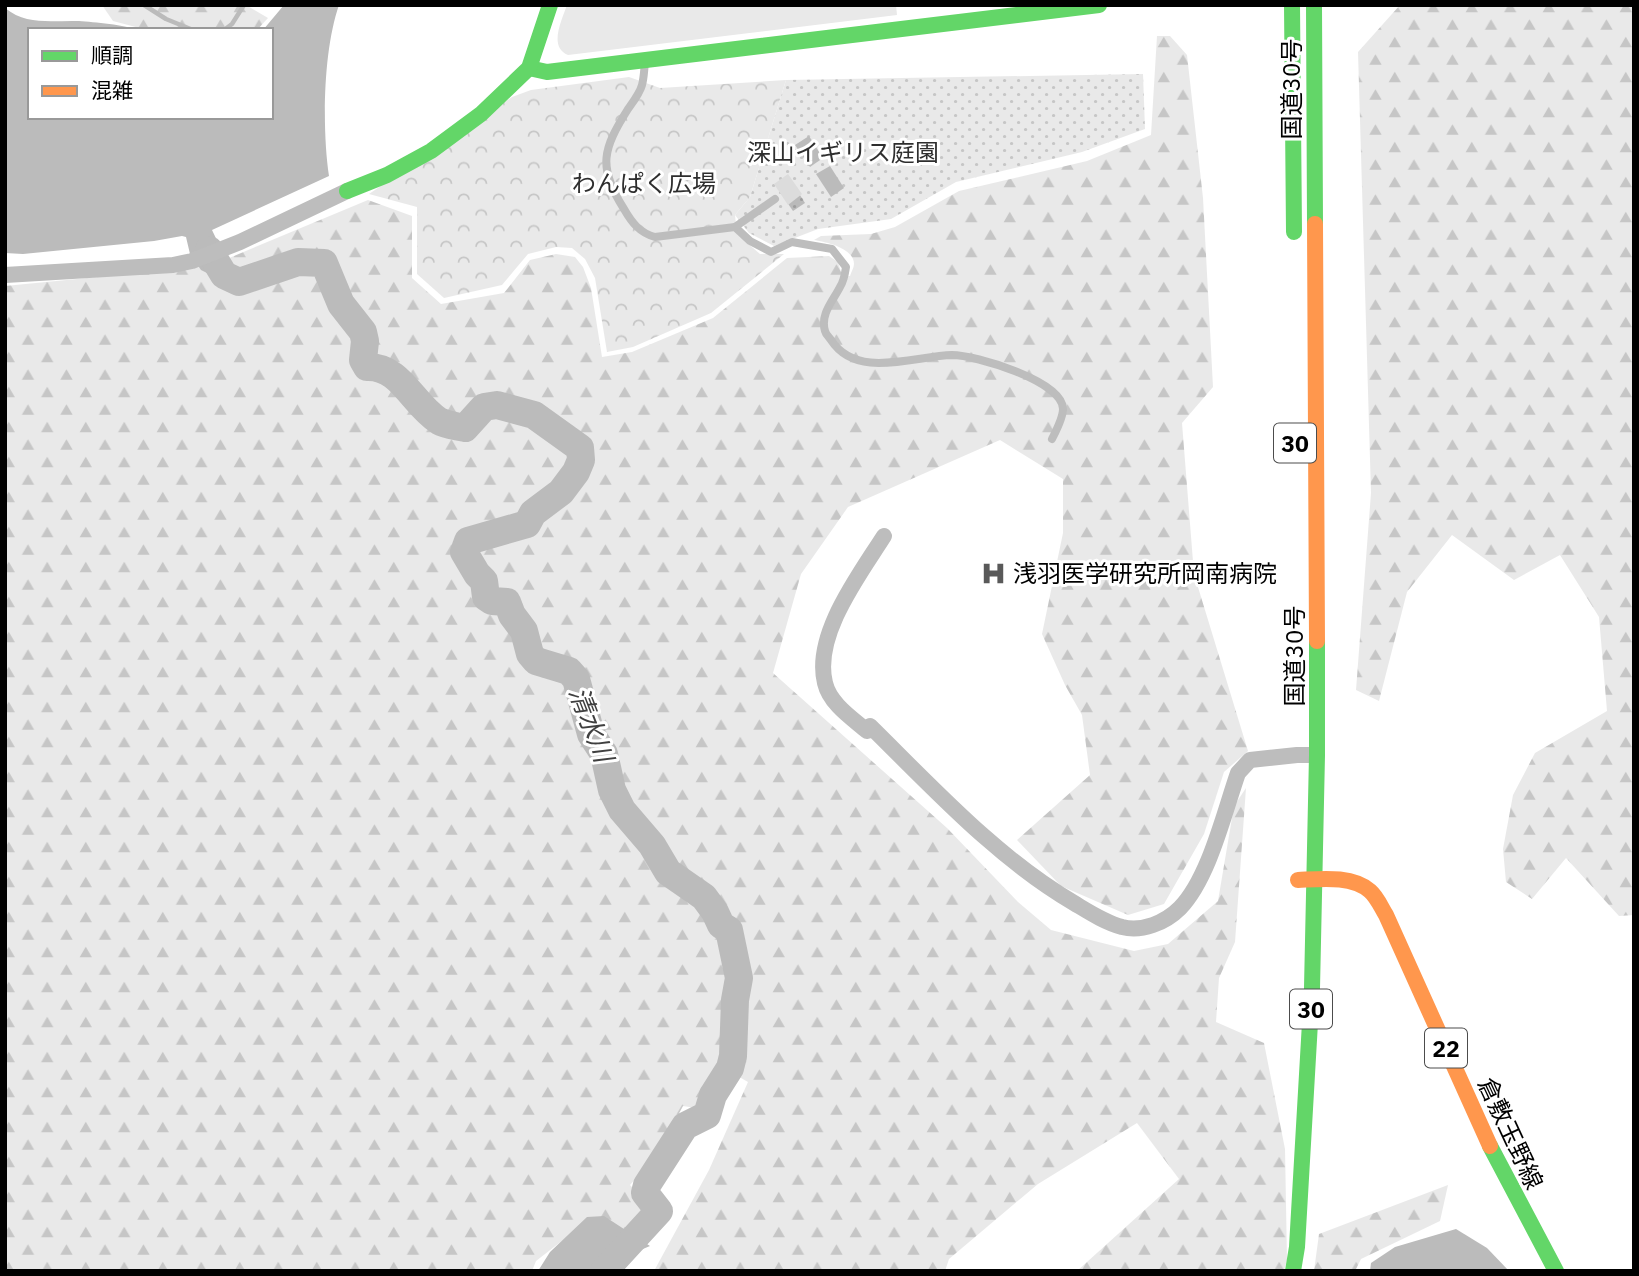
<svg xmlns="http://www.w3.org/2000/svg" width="1639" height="1276" font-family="'IBM Plex Sans','Noto Sans JP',sans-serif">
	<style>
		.grass { fill: #e9e9e9 }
		.forest { fill: url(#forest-firs) }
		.park { fill: url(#park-crowns) }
		.garden { fill: url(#garden-dots) }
		.water { fill: #bbb }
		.shadow { fill: #0003 }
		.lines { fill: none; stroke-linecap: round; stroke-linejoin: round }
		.stream { stroke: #bbb; stroke-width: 4.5 }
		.river { stroke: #bbb; stroke-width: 28 }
		.building { fill: #dcdcdc }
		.lane { stroke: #bdbdbd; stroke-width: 8 }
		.street { stroke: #bdbdbd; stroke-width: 16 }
		.fast { stroke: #63d668; stroke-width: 16 }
		.slow { stroke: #ff974d; stroke-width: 16 }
		.labels { text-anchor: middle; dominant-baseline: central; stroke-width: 6; stroke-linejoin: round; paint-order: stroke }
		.shield { fill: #fff; stroke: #4c4c4c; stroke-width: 2 }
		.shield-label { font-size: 23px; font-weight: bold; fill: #000 }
		.street-label { font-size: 24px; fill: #000; stroke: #fff }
		.park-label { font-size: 24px; fill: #2e2e2e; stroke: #fff }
		.poi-label { font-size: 24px; fill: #000; stroke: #fff; text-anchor: start }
		.water-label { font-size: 26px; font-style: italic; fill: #3f3f3f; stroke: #fff }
	</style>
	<defs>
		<pattern id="forest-firs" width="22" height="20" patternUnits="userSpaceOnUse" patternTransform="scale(1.75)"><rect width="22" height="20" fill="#e9e9e9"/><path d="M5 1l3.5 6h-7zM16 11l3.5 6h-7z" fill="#c6c6c6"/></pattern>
		<pattern id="park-crowns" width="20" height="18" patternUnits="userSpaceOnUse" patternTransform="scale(1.75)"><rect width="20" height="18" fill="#e9e9e9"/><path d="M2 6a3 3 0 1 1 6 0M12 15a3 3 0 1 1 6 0" fill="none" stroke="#c6c6c6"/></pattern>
		<pattern id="garden-dots" width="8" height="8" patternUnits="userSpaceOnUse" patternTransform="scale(1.75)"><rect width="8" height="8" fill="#e9e9e9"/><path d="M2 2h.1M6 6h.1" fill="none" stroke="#c6c6c6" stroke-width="1.8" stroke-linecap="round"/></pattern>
	</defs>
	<rect width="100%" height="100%" fill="#fff"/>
	<path class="grass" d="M567,5H896L897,15L568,55C548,47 562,20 567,5Z"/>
	<g class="forest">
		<path d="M102,5H246L268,18L257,30H147L113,21Z"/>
		<path d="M1400,5H1634V915L1619,916L1566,858L1532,899L1506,882L1503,849L1513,795L1535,753L1607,711L1599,617L1560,555L1514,580L1452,535L1407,592L1379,701L1356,690L1371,493L1358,52Z"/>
		<path d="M1157,36H1170L1187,55L1203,198L1213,387L1182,423L1194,574L1248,751L1224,772L1204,834L1164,904L1128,915L1061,886L1017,840L1090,775L1082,715L1065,685L1042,634L1063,533V479L1000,440L848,507L801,574L773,673L947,828L1018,902L1051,930L1134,951L1168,944L1218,901L1234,806L1246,788L1235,942L1219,978L1216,1022L1264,1043L1285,1149L1287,1260L1284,1271H1077L1179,1179L1137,1123L1038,1184L949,1259L945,1271H654L709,1170L748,1082L727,1070L712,1085L702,1109L683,1106L655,1157L630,1185L650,1206L615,1237L572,1233L536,1261L532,1271H5V286L210,266L368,200L412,216V278L441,304L504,293L530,260L556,254L575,257L583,267L591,288L602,357L632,352L713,318L787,258L829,256L838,262L842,275L850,276C851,272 854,268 854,264C854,248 826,242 814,240L821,236L871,234L895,227L959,191L1087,161L1151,135Z"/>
		<path d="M1448,1185L1440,1221L1361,1259L1355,1271H1314L1319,1234Z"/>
	</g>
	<path class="park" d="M629,77L660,88L786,80L750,197L735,215L737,234L760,254H784L711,313L633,347L607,352L595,278L585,259L572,248L556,247L528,254L502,285L444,298L417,274V207L369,194L512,97L531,90Z"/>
	<path class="garden" d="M1143,74L1145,129L1082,152L956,182L891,219L818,229L774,246L749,233L735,215L750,197L786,80Z"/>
	<g class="water">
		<path d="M284,5H339C323,51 322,129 329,176L212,230L233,274L229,284L201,270L190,254L186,237L182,236L154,241L23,254L5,253V8C27,26 53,20 79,21C94,22 125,25 139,30H30V117H271V30H263Z"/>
		<path d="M809,136L823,158L810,167L795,145Z"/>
		<path d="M830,166L844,188L831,197L816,174Z"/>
		<path d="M604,1216L650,1246L624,1257L613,1271H538L550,1252L587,1217Z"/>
		<path d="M1456,1229L1487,1248L1509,1271H1370L1371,1263L1395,1247Z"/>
	</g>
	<path class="shadow" d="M788,176L805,203L793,211L780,192Z"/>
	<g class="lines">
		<g class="stream">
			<path d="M144,5L166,19L193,30"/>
			<path d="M224,30L232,24L244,5"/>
		</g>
		<path class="river" d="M209,250L224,275L239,282L298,262L324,263L341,304L363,332L365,341L363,360L367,367C401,366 412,404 439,421C446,425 457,426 465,428L484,407L497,405L534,415L580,448L581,460L576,472L561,492L533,513L527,524L468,541L464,552L477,574L484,581L486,597L492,601L507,602L512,615L524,631L530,654L536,661L569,671L576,679L591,734L604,754L612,790L622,810L652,845L668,872L704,897L715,912L721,925L729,930L739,978L735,1000L733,1056L730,1068L713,1095L707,1115L685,1126L647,1185L645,1193L659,1211L604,1271"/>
	</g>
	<path class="building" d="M788,174L802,194L788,205L774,184Z"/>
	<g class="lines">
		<g class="lane">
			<path d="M645,63C644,70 644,78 642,85C640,93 633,102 628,109C603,149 597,166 624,209C632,223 640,233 655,237L735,227L750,241L771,252L792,242L832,249L846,267C845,274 844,281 840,287C833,301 820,314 825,331C826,335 829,337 831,340C857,380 914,356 952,355C975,355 1063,381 1063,409C1063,418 1056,431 1052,439"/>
			<path d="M735,227L775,199"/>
		</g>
		<g class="street">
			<path d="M5,275L173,265L192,261L240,242L347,191"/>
			<path d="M884,536C860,574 813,635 825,683C830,704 852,718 867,731L870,726C933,788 997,858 1074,903C1089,912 1104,922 1122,927C1142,932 1165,923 1180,908C1209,878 1224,813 1238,773L1250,760L1297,755H1317"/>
		</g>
		<g class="fast">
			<path d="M1292,5L1294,232"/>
			<path d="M1314,5L1315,224"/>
			<path d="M529,68L547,72L1099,5"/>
			<path d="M347,191L387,175L431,151L481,114L529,68L550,5"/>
			<path d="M1490,1146L1556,1271"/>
			<path d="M1293,1271L1297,1247L1312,988L1317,755V641"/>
		</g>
		<g class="slow">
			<path d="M1315,224L1317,641"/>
			<path d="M1298,880C1320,879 1352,875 1370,891C1377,897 1381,907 1386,915L1490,1146"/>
		</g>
	</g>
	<defs>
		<symbol id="hospital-bare" viewBox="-9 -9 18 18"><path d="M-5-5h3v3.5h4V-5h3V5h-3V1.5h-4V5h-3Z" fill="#595959" stroke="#fff" stroke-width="2.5" paint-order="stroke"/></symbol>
	</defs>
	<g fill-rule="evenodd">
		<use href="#hospital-bare" x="976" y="556" width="35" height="35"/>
	</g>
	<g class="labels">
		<g class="shield">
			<rect x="1274" y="423.5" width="42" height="39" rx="5"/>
			<rect x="1290" y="989.5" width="42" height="39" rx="5"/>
			<rect x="1425" y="1028.5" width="42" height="39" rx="5"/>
		</g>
		<g class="shield-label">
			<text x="1295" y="443">30</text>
			<text x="1311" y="1009">30</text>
			<text x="1446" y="1048">22</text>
		</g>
		<g class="street-label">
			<text transform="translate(1291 89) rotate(-90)">国道30号</text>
			<text transform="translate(1294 656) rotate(-90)">国道30号</text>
			<text transform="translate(1511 1133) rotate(65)">倉敷玉野線</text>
		</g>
		<g class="park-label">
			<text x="843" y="152">深山イギリス庭園</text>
			<text x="644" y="183">わんぱく広場</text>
		</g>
		<g class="poi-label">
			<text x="1013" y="573">浅羽医学研究所岡南病院</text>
		</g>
		<g class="water-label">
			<text transform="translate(592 724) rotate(69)">清水川</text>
		</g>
	</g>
	<rect width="1639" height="1276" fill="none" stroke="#000000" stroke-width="14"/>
	<rect x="28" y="28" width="245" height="91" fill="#ffffff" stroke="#999999" stroke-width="2"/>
	<rect x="42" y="51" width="35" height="10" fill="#63d668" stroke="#999999" stroke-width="2"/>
	<text x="91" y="63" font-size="21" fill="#000000">順調</text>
	<rect x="42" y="86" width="35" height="10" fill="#ff974d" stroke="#999999" stroke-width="2"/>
	<text x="91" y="98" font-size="21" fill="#000000">混雑</text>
</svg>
